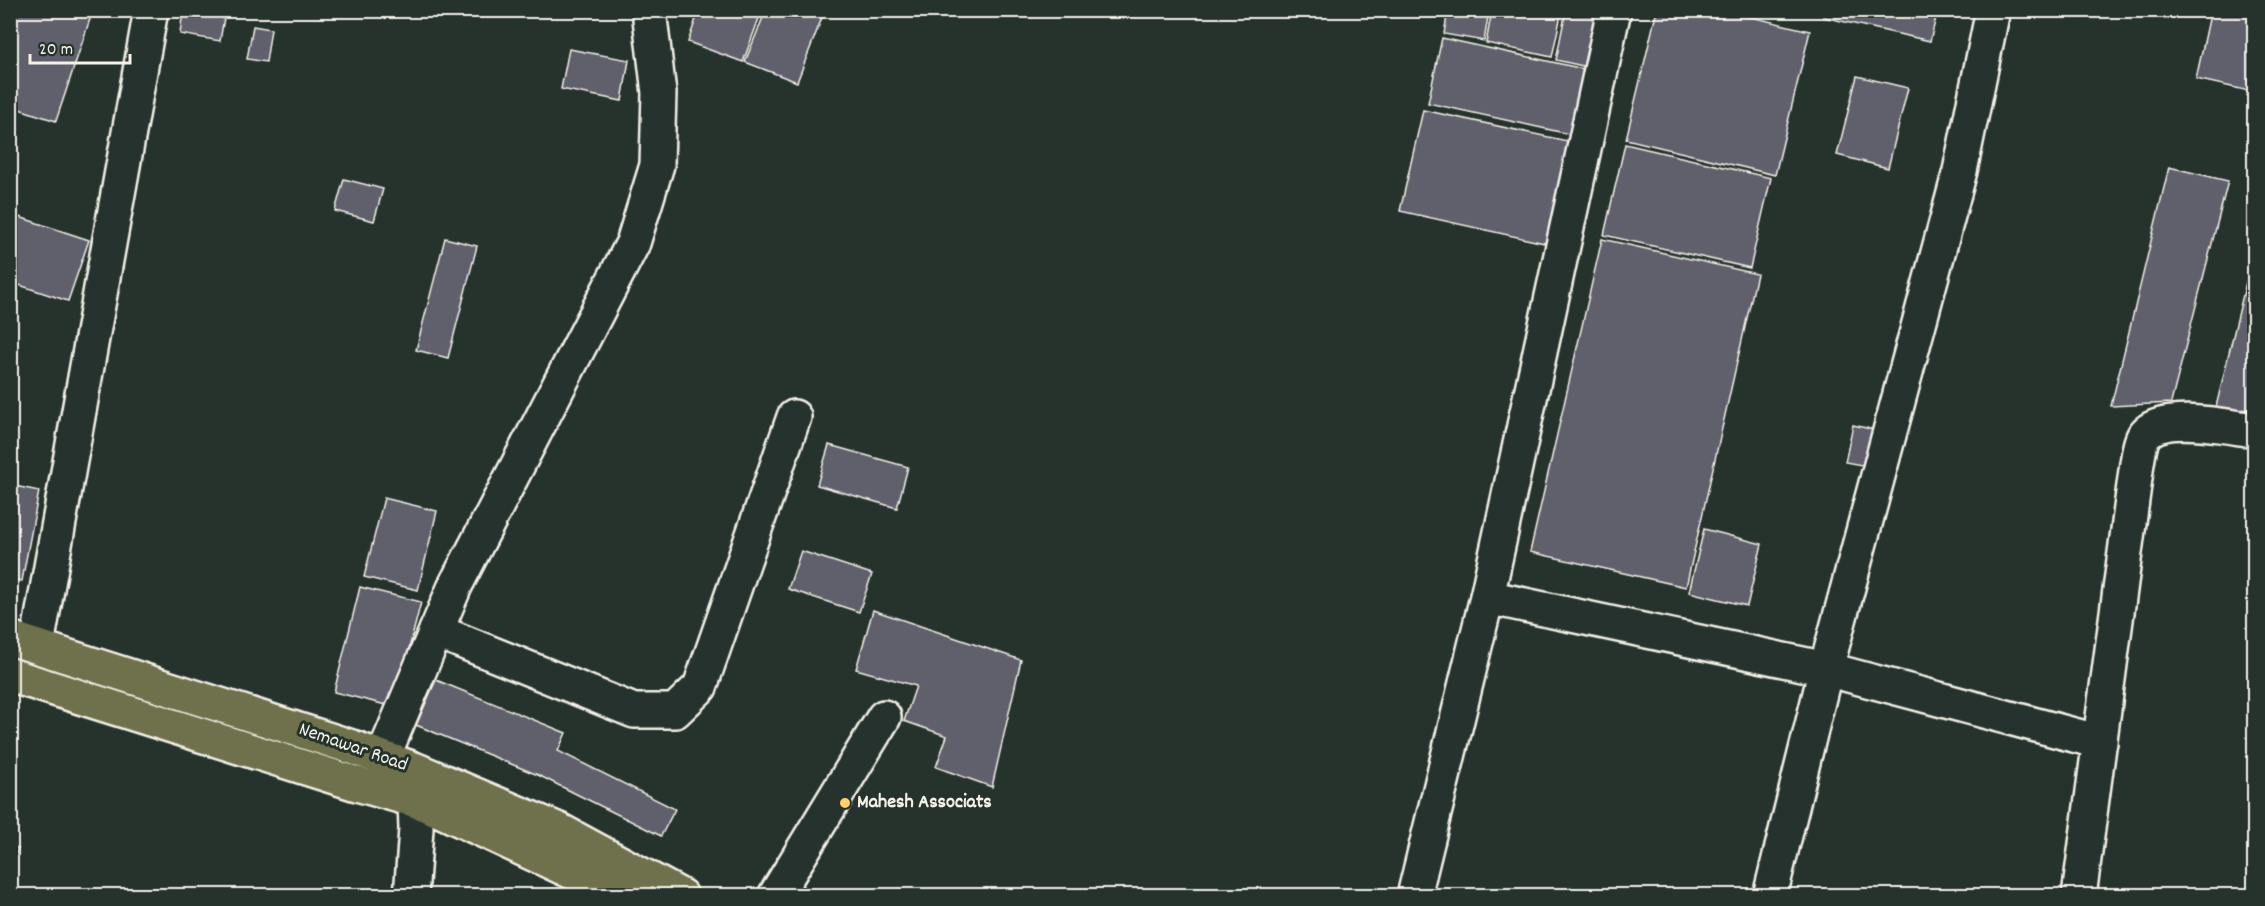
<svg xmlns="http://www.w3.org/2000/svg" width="2265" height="906" font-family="Dekko,sans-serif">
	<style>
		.building { fill: #61606d; stroke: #f4f1e8; stroke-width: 1.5 }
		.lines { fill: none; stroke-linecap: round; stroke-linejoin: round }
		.minor-casing { stroke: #f4f1e8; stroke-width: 38 }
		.highway-casing { stroke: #f4f1e8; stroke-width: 38 }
		.minor { stroke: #26332d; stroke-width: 33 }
		.highway { stroke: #6e714b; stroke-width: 33 }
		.poi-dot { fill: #ffd166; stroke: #26332d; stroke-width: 2 }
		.labels { text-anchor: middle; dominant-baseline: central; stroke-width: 6; stroke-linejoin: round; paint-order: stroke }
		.street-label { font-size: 20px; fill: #f4f1e8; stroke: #26332d }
		.poi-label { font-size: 20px; font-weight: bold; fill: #f4f1e8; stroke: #26332d; text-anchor: start }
	</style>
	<rect width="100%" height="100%" fill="#26332d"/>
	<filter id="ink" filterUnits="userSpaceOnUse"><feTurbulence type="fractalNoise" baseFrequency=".0167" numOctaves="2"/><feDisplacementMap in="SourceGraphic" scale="12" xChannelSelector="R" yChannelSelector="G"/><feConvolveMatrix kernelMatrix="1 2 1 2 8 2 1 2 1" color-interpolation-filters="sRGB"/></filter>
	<g filter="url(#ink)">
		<g class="building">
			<path d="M10,10H93L56,121L10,106Z"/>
			<path d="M699,10H762L743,62L688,42Z"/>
			<path d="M766,10H825L797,82L745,62Z"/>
			<path d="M1448,10H1489L1484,41L1444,34Z"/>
			<path d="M1492,10H1562L1552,57L1486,43Z"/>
			<path d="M1566,10H1604L1592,68L1556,60Z"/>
			<path d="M1657,10H1722L1810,31L1775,175L1626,139Z"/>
			<path d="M1825,10H1938L1930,41L1823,17Z"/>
			<path d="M2211,10H2254V92L2196,79Z"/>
			<path d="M183,11L224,18L220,41L180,34Z"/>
			<path d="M253,26L271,29L266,62L247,59Z"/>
			<path d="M1442,38L1593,71L1578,136L1428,103Z"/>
			<path d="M569,49L629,60L622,101L561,89Z"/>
			<path d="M1857,76L1908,88L1888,168L1837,155Z"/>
			<path d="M1423,110L1572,142L1549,244L1400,211Z"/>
			<path d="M1625,144L1771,178L1750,268L1604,235Z"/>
			<path d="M2169,167L2228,181L2171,403L2111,406Z"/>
			<path d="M344,179L383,189L374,221L335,211Z"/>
			<path d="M10,214L89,240L68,301L10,282Z"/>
			<path d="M445,238L477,246L448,358L416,350Z"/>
			<path d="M1602,239L1757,274L1686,587L1530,552Z"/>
			<path d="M2254,249V409L2215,411Z"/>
			<path d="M1853,425L1875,430L1867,466L1845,462Z"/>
			<path d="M829,445L908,467L897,508L817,485Z"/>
			<path d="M10,485L39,491L22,581L10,579Z"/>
			<path d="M384,498L437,511L418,590L364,577Z"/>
			<path d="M1704,529L1762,544L1747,606L1689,592Z"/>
			<path d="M801,551L872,574L859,612L788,589Z"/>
			<path d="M360,587L421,602L394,707L334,692Z"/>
			<path d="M873,610L1021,660L992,787L936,767L947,736L904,721L916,686L856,669Z"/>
			<path d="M436,680L566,733L558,751L675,809L661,836L538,775L416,725Z"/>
			<path d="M10,846L18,848L10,874Z"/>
		</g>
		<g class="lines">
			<defs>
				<g id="minor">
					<path d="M1614,10L1487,597L1826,669L2100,742"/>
					<path d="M436,631L634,711H675L700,687L794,417"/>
					<path d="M37,645L151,10"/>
					<path d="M383,757L455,586L633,243L657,165L659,93L649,10"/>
					<path d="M411,896L416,829L414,774"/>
					<path d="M775,896L884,717"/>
					<path d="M1414,896L1487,597"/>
					<path d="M1770,896L1826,669L1960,171L1993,10"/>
					<path d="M2079,896L2137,463C2139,453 2140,438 2147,432C2168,413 2228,427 2254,430"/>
				</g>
				<g id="highway">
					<path d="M10,638L352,747L414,769L559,830L681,896"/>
					<path d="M10,675L357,784L414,800L444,812L602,886L618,896"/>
				</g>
			</defs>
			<use href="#minor" class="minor-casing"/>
			<use href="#highway" class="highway-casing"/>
			<use href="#minor" class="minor"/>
			<use href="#highway" class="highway"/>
		</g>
	</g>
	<circle class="poi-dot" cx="845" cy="803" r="6"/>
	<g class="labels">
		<g class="street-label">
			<text transform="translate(353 748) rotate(19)">Nemawar Road</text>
		</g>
		<g class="poi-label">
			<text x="857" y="803">Mahesh Associats</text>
		</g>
	</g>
	<rect width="2265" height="906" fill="none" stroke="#26332d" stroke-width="36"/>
	<rect x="18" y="18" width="2229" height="870" fill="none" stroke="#f4f1e8" stroke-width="2" filter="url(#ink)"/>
	<path d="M30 54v9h100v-9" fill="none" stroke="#f4f1e8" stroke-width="3"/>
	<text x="39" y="54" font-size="18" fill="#f4f1e8" stroke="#26332d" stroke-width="4.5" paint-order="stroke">20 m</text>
</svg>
